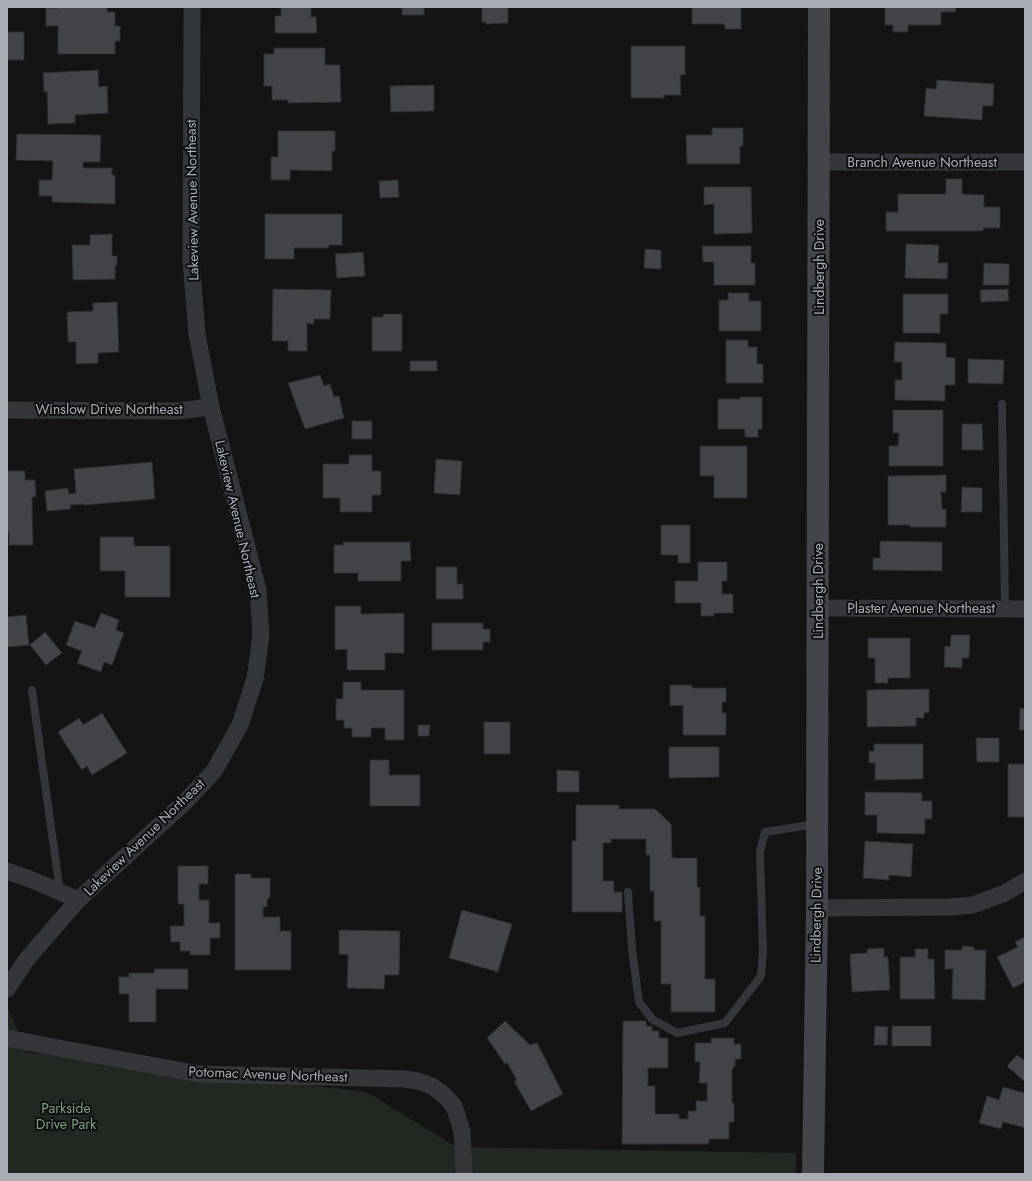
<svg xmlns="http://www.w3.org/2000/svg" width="1032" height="1181" font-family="Jost,sans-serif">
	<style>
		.green { fill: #202821 }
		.building { fill: #434448; stroke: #2e2e31 }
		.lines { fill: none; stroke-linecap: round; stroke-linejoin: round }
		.service { stroke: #35363a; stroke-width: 8 }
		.minor { stroke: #35363a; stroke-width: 17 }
		.secondary { stroke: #43454a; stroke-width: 22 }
		.labels { text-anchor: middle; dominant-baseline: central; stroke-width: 4; stroke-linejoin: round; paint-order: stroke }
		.street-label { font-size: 14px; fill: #a7acb5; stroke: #0f0f10 }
		.park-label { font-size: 14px; fill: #7f9e7f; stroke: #0f0f10 }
	</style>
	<rect width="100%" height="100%" fill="#141415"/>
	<path class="green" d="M7,1006L27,1052L367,1092L456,1147L796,1153V1174H7Z"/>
	<g class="building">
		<path d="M58,7H107V12H115V26H120V41H115V54H58V26H46V8H58Z"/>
		<path d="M281,7H311V17H316L317,33H275V16H281Z"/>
		<rect x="402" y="7" width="22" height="8"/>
		<path d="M482,7H508V23L486,24V22H482Z"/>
		<path d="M692,7H741V29H725V24H692Z"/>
		<path d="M885,7H956L955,12H941V25H908V32H893V25H885Z"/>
		<rect x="7" y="32" width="17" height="28"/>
		<path d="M631,46H685V75H680L681,95H664V98H631Z"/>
		<path d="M274,48H325V65H340L341,102L288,103V100H272V86H264V54H274Z"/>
		<path d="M98,70L99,87L107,86L108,113L75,115V123L48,124L47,91L44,92L43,73Z"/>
		<path d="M937,80L994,84L993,106H983L982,120L924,116L926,88L936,89Z"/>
		<path d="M434,85V111L391,112L390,86Z"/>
		<path d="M712,128H743V146H740V164H687L686,135H712Z"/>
		<path d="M278,131H335V151H332V171L290,170V180H271V157H278Z"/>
		<path d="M17,134L101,135L100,162H83V168H112V175H115V204L52,202V196H39V180H52L53,161L16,160Z"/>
		<path d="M946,179H962V194L984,195V207H1000V228H983V231H886V212H898V194H946Z"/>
		<path d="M398,180L399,197L380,198L379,181Z"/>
		<path d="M704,187H751L752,233L714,234V204L704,205Z"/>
		<path d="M265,214H342V245H329V248H294V259H265Z"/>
		<path d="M112,234V256H117V265L115,266V279L73,280L72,245H90V235Z"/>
		<path d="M906,244L939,245L938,263H948L947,279L905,278Z"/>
		<path d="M702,246H751V263H755V285H714V262H703Z"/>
		<path d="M645,249L661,250V269L644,268Z"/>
		<path d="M363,252L365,276L337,278L335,254Z"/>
		<path d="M984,263L1009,264V285H983Z"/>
		<path d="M273,289L331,290L330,319H314V324L307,323V351H288V341H272Z"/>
		<path d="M1008,289L1009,301L981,302L980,290Z"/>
		<path d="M728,293H749V301H761V331H719V300H728Z"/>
		<path d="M903,294H948V314H940V333H903Z"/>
		<path d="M117,302L119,352L98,353V363L76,364V342H68L67,312L93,311V303Z"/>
		<path d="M383,314H402V351H372V317H383Z"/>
		<path d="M726,340H748V347H757V364H763V383H726Z"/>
		<path d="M895,342L946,343V357L955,358V385H945V401L895,400V380H902V362H894Z"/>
		<path d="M968,359L1004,360L1003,384L968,383Z"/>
		<rect x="410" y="361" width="27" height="10"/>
		<path d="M320,375L324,386L330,384L334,397L339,396L344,418L305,429L288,383Z"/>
		<path d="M740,397H762V429H758V437H745V429H718V399H740Z"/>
		<path d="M893,410H943V466H889V446H898L899,433H893Z"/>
		<rect x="352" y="421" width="20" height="18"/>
		<path d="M962,424H982L983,450H962Z"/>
		<path d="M700,446H747V498H714V476H700Z"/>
		<path d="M349,455H372V471H381V495H372V512H340V498H323V464H349Z"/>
		<path d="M436,459L462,461L460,495L434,493Z"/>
		<path d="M152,462L155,499L84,505V504L70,505L71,509L47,511L45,491L68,488L69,494L76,493L74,469Z"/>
		<path d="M7,471H25V480H35L36,497H32L33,545H9V532H7Z"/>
		<path d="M946,475V492H941L942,509H946V527H910V525H888V476Z"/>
		<path d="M962,487L982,488V512H961Z"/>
		<path d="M661,525H690V563H678V555H661Z"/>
		<path d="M100,537H134V546H170V597H125V571H100Z"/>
		<path d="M880,541L942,542V571L873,570V558H880Z"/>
		<path d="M343,542H410L411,561H401V581H358V573H334V545H343Z"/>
		<path d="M698,562H727V581H722V594H733V613H714V616H701V603H675V581H698Z"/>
		<path d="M436,567H457V584H463V599H436Z"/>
		<path d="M335,606H361V614L404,613V653H385V670H347V649L335,650Z"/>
		<path d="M101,613L119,620L116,630L124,633L112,665L104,662L101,672L77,663L82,651L66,645L75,621L95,628Z"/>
		<path d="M26,615L29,645L7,647V617Z"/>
		<path d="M432,623H483V629H490V642H483V650H432Z"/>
		<path d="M45,632L62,653L46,665L30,645Z"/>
		<path d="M951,635H970L969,658H962V668L944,667L945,646L950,647Z"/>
		<path d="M868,638H910V678H888V683H875V658H868Z"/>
		<path d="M343,682H361V690H404V740H385V728H371V737H352V728H344V720H336V699H343Z"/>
		<path d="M670,685H692V688H726V702H722V713H726V735H683V705L670,706Z"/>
		<path d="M929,689V712L924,713V718H916V726L867,727V690Z"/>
		<path d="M1020,708L1025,709V730H1019Z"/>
		<path d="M102,713L127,753L92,775L87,766L82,770L58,732L79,718L83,725Z"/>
		<rect x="484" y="722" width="26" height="32"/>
		<path d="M418,725H430L429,736H418Z"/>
		<path d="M976,738H999V762H977Z"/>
		<path d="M874,744H923V779L875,780V763H869V751H874Z"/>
		<path d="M669,747H719V777L669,778Z"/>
		<path d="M370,760H389V775H420V806H370Z"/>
		<rect x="1008" y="764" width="17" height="53"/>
		<path d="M557,770L579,771V792H557Z"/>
		<path d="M865,792L922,793V801H932V819H925V834L877,833V815H865Z"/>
		<path d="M576,805H619V809H655L671,824L672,858H697V887H700V916H705V979H715V1012H671V984H661V921H654V891H650V855H646V839H611V843H603V881H614V892H622V912H572V841H576Z"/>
		<path d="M865,841L913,844L911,877L889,875V880L863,878Z"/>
		<path d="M178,866H208V884H199V900H209V923H220V938H210V955H190V951H180V942H171L170,926H184V904H178Z"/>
		<path d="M235,874H251V878H270V898L267,899V907H263V917H280V931H291V970H235Z"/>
		<path d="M462,910L512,924L498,972L449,958Z"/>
		<path d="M339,930L400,931L399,975H385L384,989L347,988L348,955L339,954Z"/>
		<path d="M1025,937V982L1013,988L997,957L1018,947L1015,942Z"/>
		<path d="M962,946L974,947V950H986L985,1000L952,999L953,969H945V950H962Z"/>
		<path d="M884,948V957H888L890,990L852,992L850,954L867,953V949Z"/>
		<path d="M915,949H928V959H934L935,999H900V957H915Z"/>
		<path d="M154,969H188V989H156V1022H129V994H119V977H129V973H154Z"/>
		<path d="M505,1021L530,1045L537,1043L563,1094L531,1111L514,1081H517L507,1062L505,1064L487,1038Z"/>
		<path d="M623,1021H646V1026H652V1031H659V1038H668V1068H648V1086H655V1114H679V1119H688V1111H696V1101H707V1083H699L700,1062H695V1043H711V1038H734V1044H741V1059H735V1066L732,1069V1103H734V1122H729V1139H709V1144H622Z"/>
		<path d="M875,1026L888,1027L887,1045H874Z"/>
		<rect x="892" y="1026" width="39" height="20"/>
		<path d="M1017,1055L1025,1061V1082L1007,1066Z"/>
		<path d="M1003,1087L1025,1093V1128L1003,1122L1001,1129L979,1123L987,1096L999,1100Z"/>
	</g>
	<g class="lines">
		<g class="service">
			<path d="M1002,404L1005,609"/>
			<path d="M32,690L60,892"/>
			<path d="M628,892L632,949L639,1002L652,1019L677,1033L725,1023L761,976L763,952L760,852L765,832L816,824"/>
		</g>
		<g class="minor">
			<path d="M819,162H1025"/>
			<path d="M7,410L178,411L211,407"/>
			<path d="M818,608L1025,609"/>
			<path d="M7,871L35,881L78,900"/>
			<path d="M817,908L950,907L973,905L1005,893L1025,881"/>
			<path d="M7,989L27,959L78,900L186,801L214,771L240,725L255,679L261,635L258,590L211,407L197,334L191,260L192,7"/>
			<path d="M7,1038L64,1049L199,1074L405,1079L418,1081L432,1086L444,1095L454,1106L462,1131L464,1174"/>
		</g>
		<path class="secondary" d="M813,1174L817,908L819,7"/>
	</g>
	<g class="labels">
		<g class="street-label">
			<text x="922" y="162">Branch Avenue Northeast</text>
			<text transform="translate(192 200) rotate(-91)">Lakeview Avenue Northeast</text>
			<text transform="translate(819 267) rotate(-90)">Lindbergh Drive</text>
			<text x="109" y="409">Winslow Drive Northeast</text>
			<text transform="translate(238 519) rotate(77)">Lakeview Avenue Northeast</text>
			<text transform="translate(818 591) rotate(-90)">Lindbergh Drive</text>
			<text x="921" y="608">Plaster Avenue Northeast</text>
			<text transform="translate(144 837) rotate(-44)">Lakeview Avenue Northeast</text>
			<text transform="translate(816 915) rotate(-89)">Lindbergh Drive</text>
			<text transform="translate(268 1074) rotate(2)">Potomac Avenue Northeast</text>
		</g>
		<g class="park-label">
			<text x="66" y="1108">Parkside<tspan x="66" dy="16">Drive Park</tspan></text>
		</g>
	</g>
	<rect width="1032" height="1181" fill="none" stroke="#a7acb5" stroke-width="16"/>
</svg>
